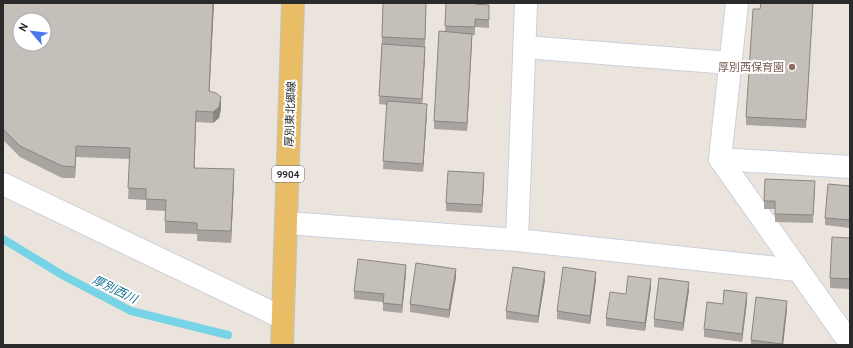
<svg xmlns="http://www.w3.org/2000/svg" width="853" height="348" font-family="'PT Sans','Noto Sans JP',sans-serif">
	<style>
		.lines { fill: none; stroke-linecap: round; stroke-linejoin: round }
		.stream { stroke: #77d4e7; stroke-width: 8 }
		.minor-casing { stroke: #ccd0db; stroke-width: 24 }
		.primary-casing { stroke: #c3c3c3; stroke-width: 24 }
		.minor { stroke: #fff; stroke-width: 22 }
		.primary { stroke: #e8bd66; stroke-width: 22 }
		.wall { fill: #a9a49f }
		.shaded-wall { fill: #898682 }
		.building { fill: #c4bfb9; stroke: #898682; fill-rule: evenodd }
		.education-dot { fill: #8d6e63; stroke: #fff; stroke-width: 1.5 }
		.labels { text-anchor: middle; dominant-baseline: central; stroke-width: 4; stroke-linejoin: round; paint-order: stroke }
		.shield { fill: #fff; stroke: #6a6a6a; stroke-width: 1 }
		.shield-label { font-size: 10px; font-weight: bold; fill: #2a2a2a }
		.education-label { font-size: 11px; fill: #785e54; stroke: #fff; text-anchor: end }
		.street-label { font-size: 11px; fill: #2a2a2a; stroke: #fff }
		.water-label { font-size: 12px; font-style: italic; fill: #167493; stroke: #fff }
	</style>
	<rect width="100%" height="100%" fill="#ebe4dd"/>
	<g class="lines">
		<path class="stream" d="M3,239L64,276L131,311L228,335"/>
		<defs>
			<g id="minor">
				<path d="M737,3L720,159L850,343"/>
				<path d="M525,47L730,63"/>
				<path d="M720,159L850,167"/>
				<path d="M3,184L283,318"/>
				<path d="M287,223L517,240L797,270"/>
				<path d="M517,240L526,3"/>
			</g>
			<path id="primary" d="M282,345L293,3"/>
		</defs>
		<use href="#minor" class="minor-casing"/>
		<use href="#primary" class="primary-casing"/>
		<use href="#minor" class="minor"/>
		<use href="#primary" class="primary"/>
	</g>
	<g class="wall">
		<path d="M3,3H214L209,91L221,109L219,118L213,123L196,122L194,168L234,181L231,243L197,241V234L165,233V211L146,210V200L128,199L130,159L76,157L75,178H62L20,157L3,140Z"/>
		<path d="M426,3L425,47V55L422,103L427,112L423,172L383,169L387,105L379,104L382,37Z"/>
		<path d="M446,3L489,5V28L475,27V35H472L467,131L434,129V121L445,32Z"/>
		<path d="M813,3L806,128L746,125V117L760,9Z"/>
		<path d="M484,181L482,213L446,211V203Z"/>
		<path d="M850,186V228L825,225V218Z"/>
		<path d="M815,189L813,223L775,222V209H764V201Z"/>
		<path d="M850,238V289L830,288V278Z"/>
		<path d="M406,273L402,313L383,311V302L354,299V291Z"/>
		<path d="M456,277L449,318L410,312V304Z"/>
		<path d="M545,280L538,323L506,319V311Z"/>
		<path d="M596,280L590,324L557,319V311Z"/>
		<path d="M651,287L645,331L606,326V318L626,294Z"/>
		<path d="M689,290L683,331L654,327V319Z"/>
		<path d="M747,301L742,342L704,337V329L723,304Z"/>
		<path d="M787,309L783,345H751V340Z"/>
	</g>
	<g class="shaded-wall">
		<path d="M213,3H214L209,102V91Z"/>
		<path d="M472,34V41L467,131V123Z"/>
		<path d="M425,47V55L422,107V99Z"/>
		<path d="M221,97V109L219,118L213,123V112Z"/>
		<path d="M427,104V112L423,172V164Z"/>
		<path d="M196,111V122L194,179V168Z"/>
		<path d="M76,146V157L75,178V167Z"/>
		<path d="M234,169V181L231,243V231Z"/>
		<path d="M484,173V181L482,213V205Z"/>
		<path d="M406,265V273L402,313V305Z"/>
		<path d="M456,269V277L449,318V310Z"/>
		<path d="M545,272V280L538,323V316Z"/>
		<path d="M596,272V280L590,324V316Z"/>
		<path d="M651,279V287L645,331V323Z"/>
		<path d="M689,282V290L683,331V323Z"/>
		<path d="M747,293V301L742,342V334Z"/>
		<path d="M787,301V309L783,345H782Z"/>
	</g>
	<g class="building">
		<path d="M3,3H213L209,91L216,93L221,97L219,107L213,112L196,111L194,168L234,169L231,231L197,230V223L165,221L166,200L146,199V189L128,188L130,148L76,146L75,167L62,166L20,146L3,129ZM20,20H44V44H20Z"/>
		<path d="M383,3H426L425,39L382,37Z"/>
		<path d="M446,3H475V4L489,5V20L475,19V27L445,26Z"/>
		<path d="M761,3H813L806,120L746,117L753,9H760Z"/>
		<path d="M439,31L472,34L467,123L434,121Z"/>
		<path d="M382,44L425,47L422,99L379,96Z"/>
		<path d="M387,101L427,104L423,164L383,161Z"/>
		<path d="M448,171L484,173L482,205L446,203Z"/>
		<path d="M765,179L815,181L813,215L775,214V201H764Z"/>
		<path d="M828,184L850,186V220L825,218Z"/>
		<path d="M832,237L850,238V279L830,278Z"/>
		<path d="M358,259L406,265L402,305L383,303L384,294L354,291Z"/>
		<path d="M416,263L456,269L449,310L410,304Z"/>
		<path d="M513,267L545,272L538,316L506,311Z"/>
		<path d="M563,267L596,272L590,316L557,311Z"/>
		<path d="M628,276L651,279L645,323L606,318L610,292L626,294Z"/>
		<path d="M659,278L689,282L683,323L654,319Z"/>
		<path d="M724,290L747,293L742,334L704,329L707,302L723,304Z"/>
		<path d="M756,297L787,301L782,344L751,340Z"/>
	</g>
	<circle class="education-dot" cx="792" cy="67" r="4"/>
	<g class="labels">
		<rect class="shield" x="272" y="166" width="32" height="16" rx="3"/>
		<g class="shield-label">
			<text x="288" y="174">9904</text>
		</g>
		<g class="education-label">
			<text x="784" y="67">厚別西保育園</text>
		</g>
		<g class="street-label">
			<text transform="translate(290 114) rotate(-88)">厚別東北郷線</text>
		</g>
		<g class="water-label">
			<text transform="translate(115 289) rotate(26)">厚別西川</text>
		</g>
	</g>
	<rect width="853" height="348" fill="none" stroke="#2a2a2a" stroke-width="8"/>
	<g transform="translate(32 32) rotate(298)"><circle r="19" fill="#ffffff" stroke="#aaaaaa"/>
	<path d="M0-3L7 15L0 10L-7 15Z" fill="#4877ee"/>
	<text y="-6" font-size="11" font-weight="bold" text-anchor="middle" fill="#2a2a2a">N</text>
	</g>
</svg>
